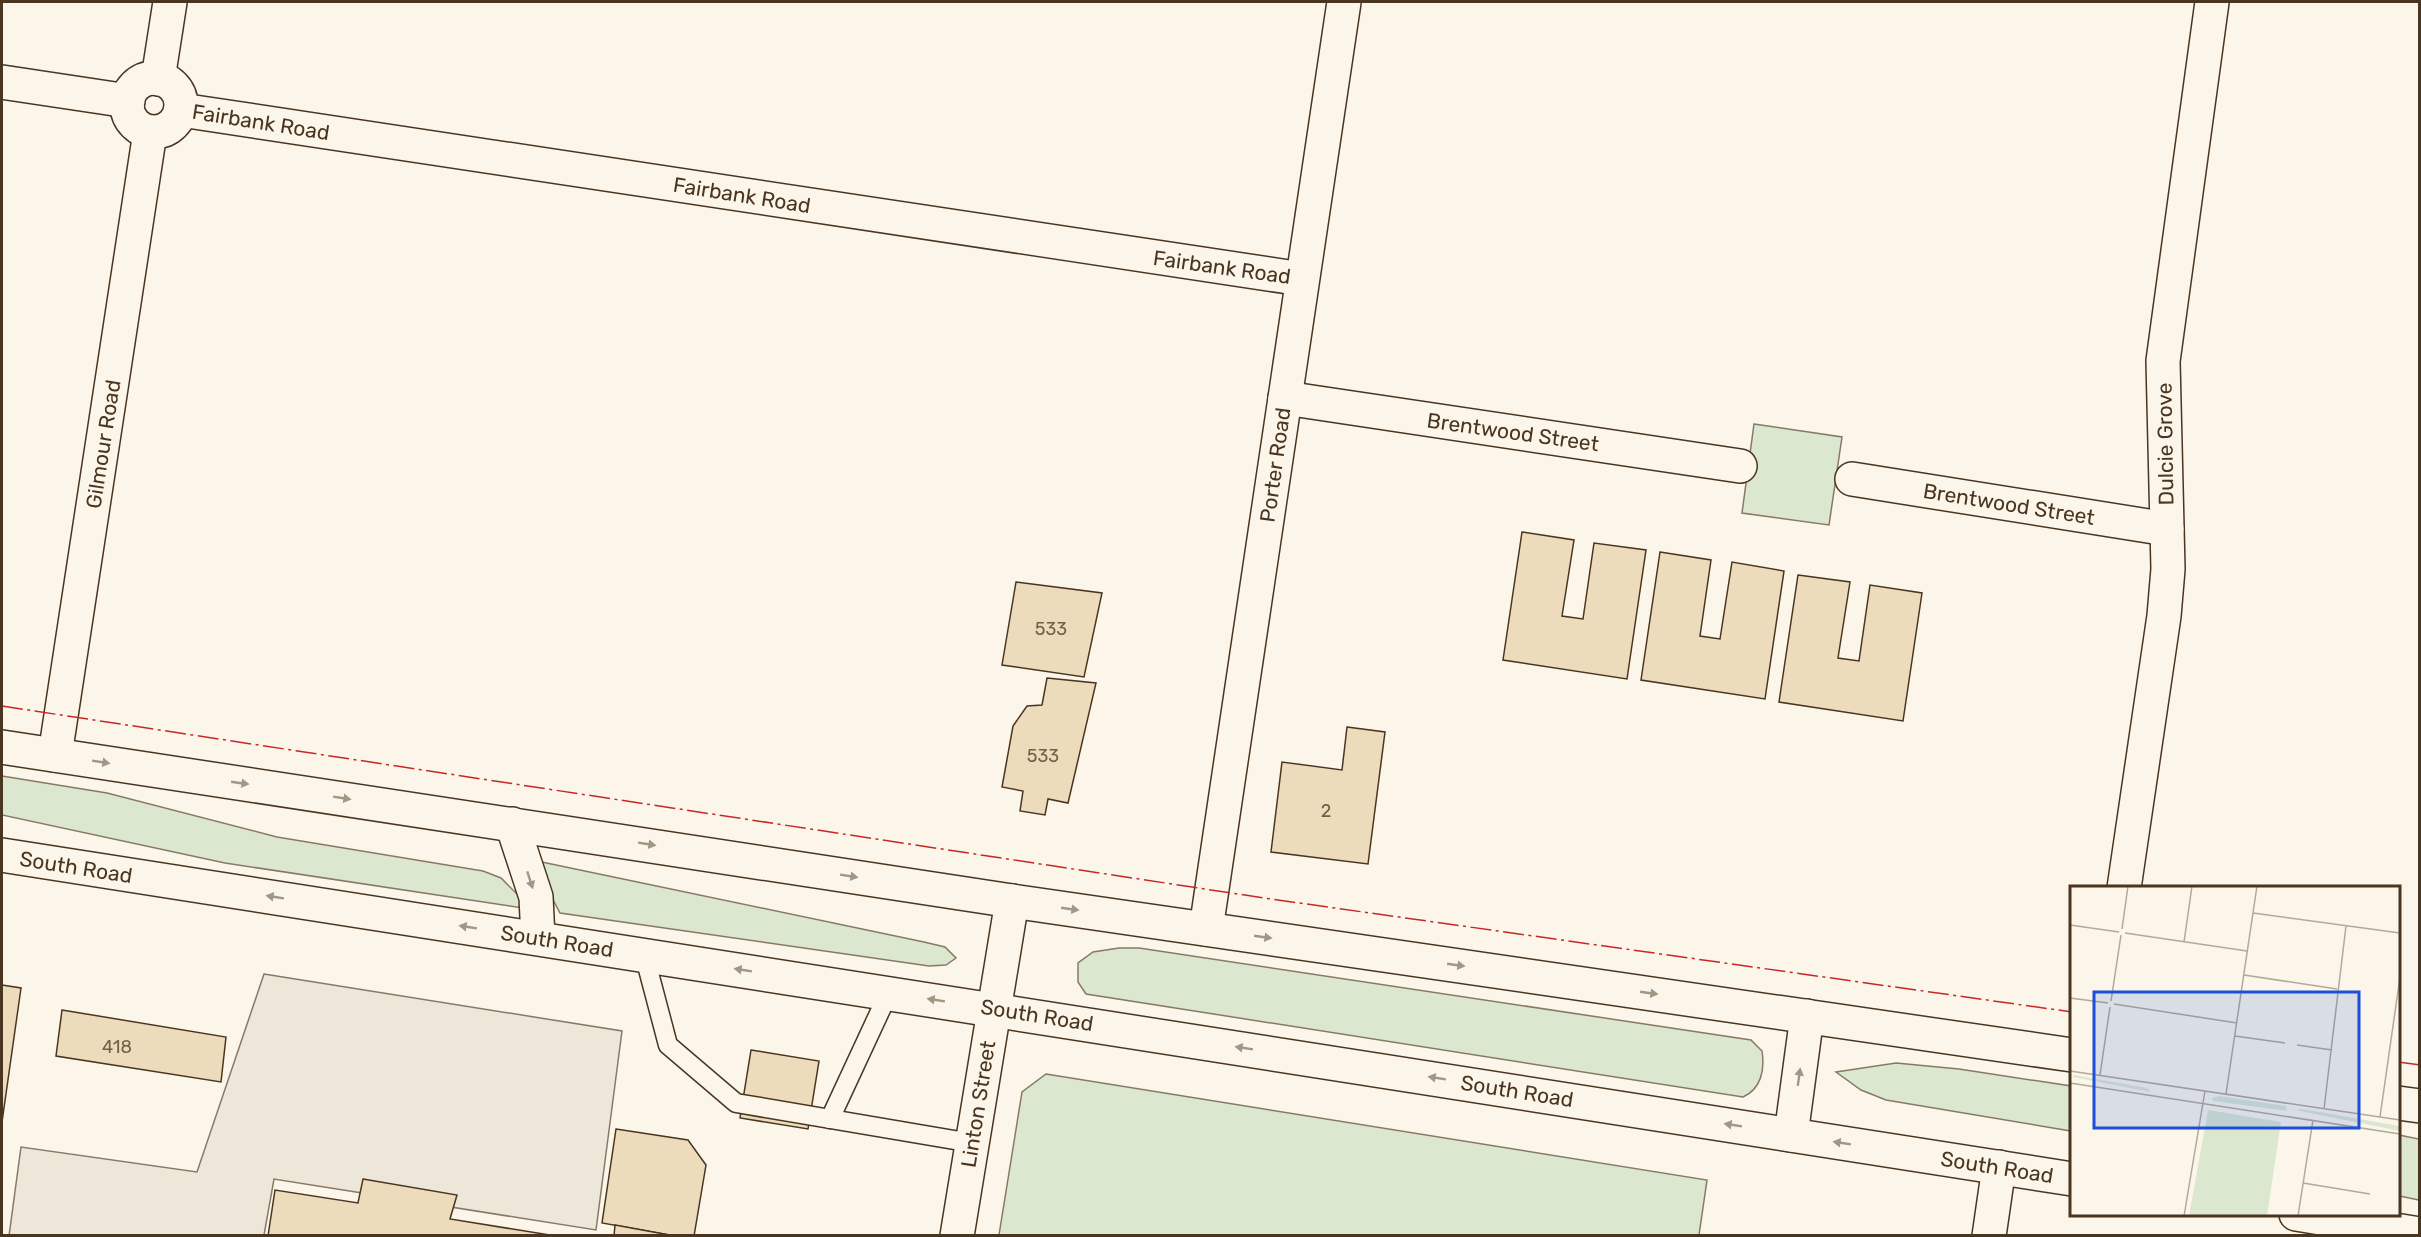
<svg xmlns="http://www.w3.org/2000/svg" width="2421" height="1237" font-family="Rubik,sans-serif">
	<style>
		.green { fill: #dce7d0; stroke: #887966; stroke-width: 1.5 }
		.parking { fill: #ede7d9; stroke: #887966; stroke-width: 1.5 }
		.building { fill: #ecdcbc; stroke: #4a3520; stroke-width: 1.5 }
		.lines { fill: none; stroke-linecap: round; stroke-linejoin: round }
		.lane-casing { stroke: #4a3520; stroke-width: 21 }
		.street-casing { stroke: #4a3520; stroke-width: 36 }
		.highway-casing { stroke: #4a3520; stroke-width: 36 }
		.lane { stroke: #fbf6e9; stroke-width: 18 }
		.street { stroke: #fbf6e9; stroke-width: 33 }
		.highway { stroke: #fbf6e9; stroke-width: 33 }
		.power { stroke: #c62828; stroke-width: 1.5; stroke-dasharray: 21 4.5 3 4.5; stroke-linecap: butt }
		.oneway { fill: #a29684 }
		.labels { text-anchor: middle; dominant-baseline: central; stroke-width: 4.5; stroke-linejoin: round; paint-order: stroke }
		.number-label { font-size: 18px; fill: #725f47 }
		.street-label { font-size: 21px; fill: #4a3520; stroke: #fbf6e9 }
		.inset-road { fill: none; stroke: #b4a999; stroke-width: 1.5 }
		.view { fill: #1d4ed8; fill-opacity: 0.15; stroke: #1d4ed8; stroke-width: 3 }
		.inset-edge { fill: none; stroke: #4a3520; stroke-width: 3 }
	</style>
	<rect width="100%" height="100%" fill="#fbf6e9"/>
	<g class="green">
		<path d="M1754,424L1842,437L1829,525L1742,513Z"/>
		<path d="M2,776L107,793L277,837L483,871L501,878L523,900V908L225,863L2,815Z"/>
		<path d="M537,861L924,942L945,947L956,958L946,965L929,966L560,913L541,877Z"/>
		<path d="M1119,948H1139L1751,1040L1762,1051C1765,1070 1761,1089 1743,1097L1086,994L1078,982V963L1093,952Z"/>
		<path d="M1896,1063L1959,1069L2071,1086V1131L1886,1100L1861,1090L1836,1072Z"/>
		<path d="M1046,1074L1707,1180L1699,1235H999L1022,1092Z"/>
		<path d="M2399,1135L2419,1139V1200L2399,1196Z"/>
	</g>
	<path class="parking" d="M264,974L622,1031L596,1230L274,1179L264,1235L9,1236L21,1147L197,1172Z"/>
	<g class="building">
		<path d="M1522,532L1574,540L1562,616L1583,619L1594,543L1646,550L1627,679L1503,660Z"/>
		<path d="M1660,552L1711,560L1700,636L1720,639L1732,562L1784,571L1765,699L1641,680Z"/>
		<path d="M1798,575L1850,582L1838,658L1859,661L1870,585L1922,593L1903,721L1779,702Z"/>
		<path d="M1016,582L1102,593L1084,677L1002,665Z"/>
		<path d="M1047,678L1096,683L1068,803L1048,799L1045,815L1020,811L1023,791L1002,787L1013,726L1027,706L1042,705Z"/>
		<path d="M1347,727L1385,732L1368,864L1271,852L1282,762L1342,770Z"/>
		<path d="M2,985L21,988L2,1122Z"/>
		<path d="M62,1010L226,1037L221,1082L56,1056Z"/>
		<path d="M751,1050L819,1061L808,1129L740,1118Z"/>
		<path d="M616,1129L688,1140L706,1165L694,1236H675L602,1223Z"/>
		<path d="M363,1179L457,1195L450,1219L556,1236H268L275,1190L358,1203Z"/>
		<path d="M615,1225L675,1236H614Z"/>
	</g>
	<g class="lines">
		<defs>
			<g id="lane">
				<path d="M644,954L668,1045L736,1103L972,1143"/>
				<path d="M830,1119L889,992"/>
			</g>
			<g id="street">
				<circle cx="154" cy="105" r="27"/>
				<path d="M158,79L170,2"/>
				<path d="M2,82L128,101"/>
				<path d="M181,110L1302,279"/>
				<path d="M1285,398L1740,466"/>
				<path d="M1852,479L2167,529"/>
				<path d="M55,755L150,132"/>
				<path d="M2124,888L2164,616L2168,569L2163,361L2212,2"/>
				<path d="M1206,929L1344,2"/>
				<path d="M957,1236L1012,901"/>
				<path d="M1989,1236L1999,1167"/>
			</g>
			<g id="highway">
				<path d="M2,747L1012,901L2072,1055"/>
				<path d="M512,824L536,897L538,938"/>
				<path d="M2,855L2072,1179"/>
				<path d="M2398,1103L2420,1106"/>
				<path d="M1791,1135L1807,1016"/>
				<path d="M2296,1214L2420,1234"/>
			</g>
		</defs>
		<use href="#lane" class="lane-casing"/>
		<use href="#street" class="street-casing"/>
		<use href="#highway" class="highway-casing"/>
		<use href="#lane" class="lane"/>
		<use href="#street" class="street"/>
		<use href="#highway" class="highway"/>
		<g class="power">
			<path d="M2,706L1264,898L2072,1012"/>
			<path d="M2398,1062L2420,1065"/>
		</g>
	</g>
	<defs><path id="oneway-solid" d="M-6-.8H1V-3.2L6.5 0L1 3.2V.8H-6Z" transform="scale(1.5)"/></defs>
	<g class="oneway">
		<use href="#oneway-solid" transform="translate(101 762) rotate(9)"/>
		<use href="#oneway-solid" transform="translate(240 783) rotate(8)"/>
		<use href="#oneway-solid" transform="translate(342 798) rotate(9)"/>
		<use href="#oneway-solid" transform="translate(647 844) rotate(9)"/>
		<use href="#oneway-solid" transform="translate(849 876) rotate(9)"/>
		<use href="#oneway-solid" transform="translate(530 880) rotate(72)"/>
		<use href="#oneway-solid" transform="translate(275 897) rotate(-171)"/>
		<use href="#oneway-solid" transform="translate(1070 909) rotate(8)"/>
		<use href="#oneway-solid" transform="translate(468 927) rotate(-171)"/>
		<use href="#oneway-solid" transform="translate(1263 937) rotate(8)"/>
		<use href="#oneway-solid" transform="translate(1456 965) rotate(8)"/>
		<use href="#oneway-solid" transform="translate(743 970) rotate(-171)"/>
		<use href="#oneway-solid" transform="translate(1649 993) rotate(8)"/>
		<use href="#oneway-solid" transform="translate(936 1000) rotate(-171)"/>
		<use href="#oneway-solid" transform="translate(1244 1048) rotate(-171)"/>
		<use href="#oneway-solid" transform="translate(1799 1077) rotate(-82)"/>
		<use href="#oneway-solid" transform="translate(1437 1078) rotate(-171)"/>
		<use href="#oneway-solid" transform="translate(1733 1125) rotate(-171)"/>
		<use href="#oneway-solid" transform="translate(1842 1143) rotate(-171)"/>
	</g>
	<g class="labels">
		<g class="number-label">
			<text x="1051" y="629">533</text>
			<text x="1043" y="756">533</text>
			<text x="1326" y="811">2</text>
			<text x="117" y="1047">418</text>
		</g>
		<g class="street-label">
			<text transform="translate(261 122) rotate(9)">Fairbank Road</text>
			<text transform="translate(742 195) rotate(9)">Fairbank Road</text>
			<text transform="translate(1222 267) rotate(8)">Fairbank Road</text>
			<text transform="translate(1513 432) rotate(8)">Brentwood Street</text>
			<text transform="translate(103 444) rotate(-81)">Gilmour Road</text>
			<text transform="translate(2165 444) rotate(-91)">Dulcie Grove</text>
			<text transform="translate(1275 465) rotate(-82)">Porter Road</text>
			<text transform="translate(2009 504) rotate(9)">Brentwood Street</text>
			<text transform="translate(76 867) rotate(9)">South Road</text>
			<text transform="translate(557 941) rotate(9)">South Road</text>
			<text transform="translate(1037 1015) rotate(9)">South Road</text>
			<text transform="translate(1517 1091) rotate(9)">South Road</text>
			<text transform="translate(978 1104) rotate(-81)">Linton Street</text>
			<text transform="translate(1997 1167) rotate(9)">South Road</text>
		</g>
	</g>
	<g transform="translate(2070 886)">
		<rect width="330" height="330" fill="#fbf6e9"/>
		<path d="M4,189L77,202L81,206L3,191ZM149,210L216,220L217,225L143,215L142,212ZM232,223L330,240V245L225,224ZM138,224L211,236L197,330H119Z" fill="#dce7d0"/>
		<path class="inset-road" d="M183,27L330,47M0,39L49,46M52,43L58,0M55,47L177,65M114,56L122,0M174,89L267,103M0,112L38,117M41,115L51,49M44,118L167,137M165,150L215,157M227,159L262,164M0,185L330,234M30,189L40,121M0,197L330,248M156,208L187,0M254,223L276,40M310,231L330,91M233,297L300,308M114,330L135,205M228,330L243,234"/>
		<path class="view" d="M24,106H289V242H24Z"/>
		<rect width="330" height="330" class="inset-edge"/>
	</g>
	<rect width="2421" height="1237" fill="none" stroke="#4a3520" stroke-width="6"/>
</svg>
